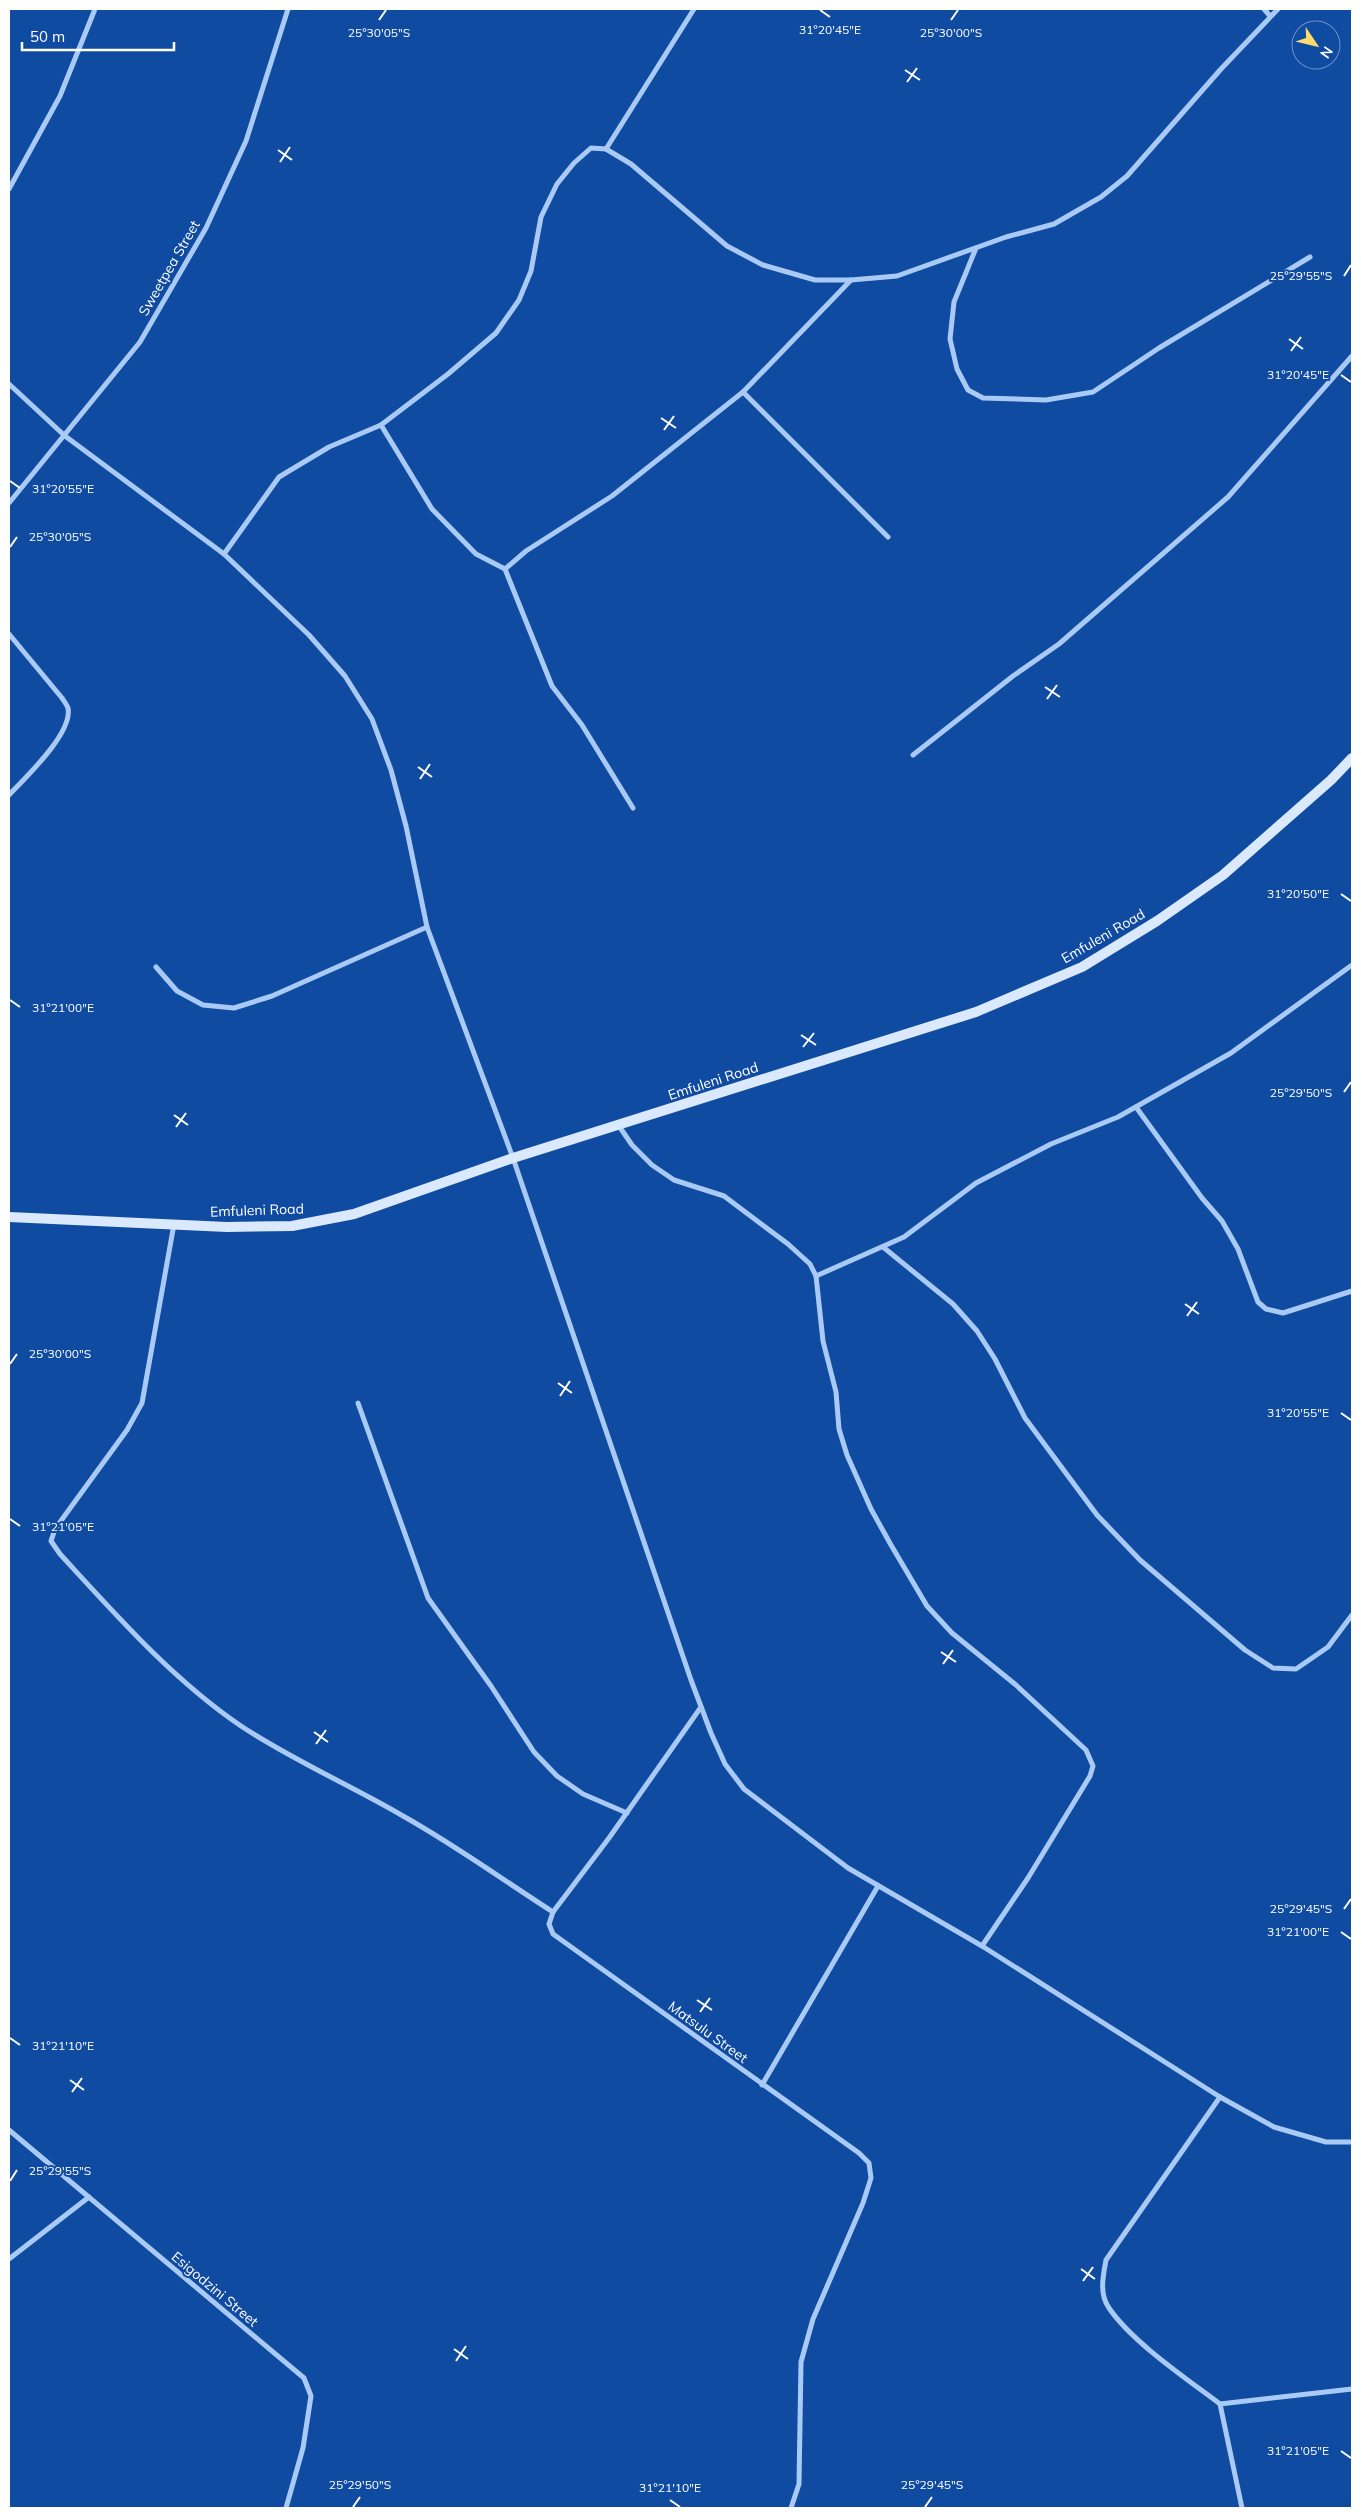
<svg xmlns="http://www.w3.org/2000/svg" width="1361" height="2517" font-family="Mulish,sans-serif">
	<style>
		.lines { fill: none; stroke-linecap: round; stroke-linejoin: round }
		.street { stroke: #aacaf6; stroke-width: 5 }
		.secondary { stroke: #dae9fe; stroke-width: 10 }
		.ticks { fill: none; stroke: #fff; stroke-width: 2 }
		.labels { text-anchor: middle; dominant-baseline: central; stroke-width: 4; stroke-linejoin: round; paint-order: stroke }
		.street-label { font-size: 14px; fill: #fff; stroke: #104ba2 }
		.ticks-label { font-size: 12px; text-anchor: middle; fill: #fff; stroke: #104ba2; stroke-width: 4; stroke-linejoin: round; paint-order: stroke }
	</style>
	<rect width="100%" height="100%" fill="#104ba2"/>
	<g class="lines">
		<g class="street">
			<path d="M1264,9L1270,16"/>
			<path d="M606,149L694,9"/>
			<path d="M9,189L60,96L95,9"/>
			<path d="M976,248L954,302L950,339L957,369L968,390L983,398L1046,400L1093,392L1159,348L1310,257"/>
			<path d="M9,384L65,436L224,554L309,635L345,676L372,719L391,770L406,826L427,927L513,1158L691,1680L711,1733L725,1764L744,1789L848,1868L982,1946L1220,2097L1274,2127L1326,2142H1352"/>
			<path d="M743,392L888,537"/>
			<path d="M381,425L432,509L476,554L505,569L526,551L612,496L743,392L851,280"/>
			<path d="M9,503L140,342L206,228L246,141L288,9"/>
			<path d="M224,554L279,477L329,447L381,425L448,374L496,333L519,300L531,271L541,217L557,184L574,163L591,148L606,149L631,164L727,246L763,265L815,280H851L897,276L1006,237L1054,224L1101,197L1127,176L1221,69L1278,9"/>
			<path d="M505,569L552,686L582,725L633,808"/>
			<path d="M9,634L62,698C64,701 67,705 68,708C73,733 25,778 9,795"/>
			<path d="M913,755L1013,676L1059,644L1228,497L1352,356"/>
			<path d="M156,967L177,991L203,1005L234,1008L272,996L427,927"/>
			<path d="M1136,1107L1202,1198L1222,1221L1238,1249L1258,1302L1266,1309L1283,1313L1352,1291"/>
			<path d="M619,1126L632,1145L652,1165L674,1180L724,1196L788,1244L810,1264L816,1276L823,1341L836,1392L839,1429L847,1455L871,1509L891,1545L927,1606L952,1633L1016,1685L1086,1750L1093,1766L1090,1776L1028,1878L982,1946"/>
			<path d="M174,1224L142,1403L127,1430L55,1529L51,1541L60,1554C116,1615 172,1679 241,1726C292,1760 350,1785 403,1816C455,1845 503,1880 553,1912"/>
			<path d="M883,1247L953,1304L977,1331L995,1359L1025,1418L1097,1515L1140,1560L1245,1650L1273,1668L1296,1669L1328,1647L1352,1615"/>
			<path d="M816,1276L904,1237L976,1183L1051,1144L1118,1117L1231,1053L1352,965"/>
			<path d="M358,1403L428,1598L491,1686L534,1752L557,1776L583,1794L627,1813"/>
			<path d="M701,1707L609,1838L553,1912L549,1924L553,1934L859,2153L869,2163L871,2178L863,2203L813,2319L801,2362L799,2484L791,2508"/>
			<path d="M762,2085L878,1886"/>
			<path d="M1220,2097L1106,2260C1103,2276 1099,2294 1109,2308C1132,2342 1187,2379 1220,2404L1352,2389"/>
			<path d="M9,2130L304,2378L311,2396L303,2448L286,2508"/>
			<path d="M9,2259L89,2197"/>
			<path d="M1220,2404L1242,2508"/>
		</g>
		<path class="secondary" d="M9,1217L227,1227L292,1226L354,1214L513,1158L976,1012L1082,967L1157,921L1223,875L1331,780L1352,758"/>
	</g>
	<path class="ticks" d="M820,10L830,17M379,20L386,10M951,20L958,10M905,70L920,80M907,82L917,68M278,150L292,160M280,162L290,147M1344,276L1351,265M1289,339L1303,349M1291,351L1301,337M1341,375L1351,382M661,418L676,428M664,430L674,416M10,481L20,488M10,547L17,537M1045,687L1060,697M1047,699L1057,685M418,767L432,777M420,779L430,764M1341,894L1351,901M10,1000L20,1007M801,1035L816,1045M803,1047L814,1033M1344,1092L1351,1082M174,1115L188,1125M176,1127L186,1113M1185,1304L1199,1314M1187,1316L1197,1302M10,1364L17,1354M558,1383L572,1393M560,1396L570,1381M1341,1413L1351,1420M10,1519L20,1526M941,1652L956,1662M943,1664L953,1650M314,1732L328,1742M316,1744L326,1730M1344,1909L1351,1899M1341,1932L1351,1939M697,2000L712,2010M700,2012L710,1998M10,2038L20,2045M70,2080L84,2090M72,2092L82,2078M10,2181L17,2170M1081,2269L1095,2279M1083,2281L1093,2267M454,2349L468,2359M456,2361L466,2346M1341,2451L1351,2458M670,2500L680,2507M353,2507L360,2497M925,2507L932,2497"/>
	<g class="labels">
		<g class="street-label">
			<text transform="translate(169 268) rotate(-60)">Sweetpea Street</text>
			<text transform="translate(1103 936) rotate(-30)">Emfuleni Road</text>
			<text transform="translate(713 1081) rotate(-18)">Emfuleni Road</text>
			<text transform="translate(257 1210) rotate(-2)">Emfuleni Road</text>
			<text transform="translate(708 2032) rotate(36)">Matsulu Street</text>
			<text transform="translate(215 2289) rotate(40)">Esigodzini Street</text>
		</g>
	</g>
	<g class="ticks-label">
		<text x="830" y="34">31°20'45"E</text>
		<text x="379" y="37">25°30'05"S</text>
		<text x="951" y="37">25°30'00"S</text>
		<text x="1301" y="280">25°29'55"S</text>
		<text x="1298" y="379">31°20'45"E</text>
		<text x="63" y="493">31°20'55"E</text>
		<text x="60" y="541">25°30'05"S</text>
		<text x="1298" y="898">31°20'50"E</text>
		<text x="63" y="1012">31°21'00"E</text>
		<text x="1301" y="1097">25°29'50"S</text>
		<text x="60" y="1358">25°30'00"S</text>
		<text x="1298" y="1417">31°20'55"E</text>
		<text x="63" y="1531">31°21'05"E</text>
		<text x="1301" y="1913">25°29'45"S</text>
		<text x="1298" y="1936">31°21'00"E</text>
		<text x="63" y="2050">31°21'10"E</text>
		<text x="60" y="2175">25°29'55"S</text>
		<text x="1298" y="2455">31°21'05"E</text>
		<text x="360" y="2489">25°29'50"S</text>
		<text x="932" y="2489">25°29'45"S</text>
		<text x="670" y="2492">31°21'10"E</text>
	</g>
	<rect width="1361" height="2517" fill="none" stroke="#ffffff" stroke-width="20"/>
	<g transform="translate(1316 45) rotate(125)"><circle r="24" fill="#104ba2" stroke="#7093c7"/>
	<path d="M0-4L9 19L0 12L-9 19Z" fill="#ffda6e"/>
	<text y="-8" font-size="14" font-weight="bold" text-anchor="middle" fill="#ffffff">N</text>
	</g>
	<path d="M22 42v8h152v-8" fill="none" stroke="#ffffff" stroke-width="2.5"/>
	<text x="30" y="42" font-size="15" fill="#ffffff" stroke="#104ba2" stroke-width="4" paint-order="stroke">50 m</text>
</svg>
